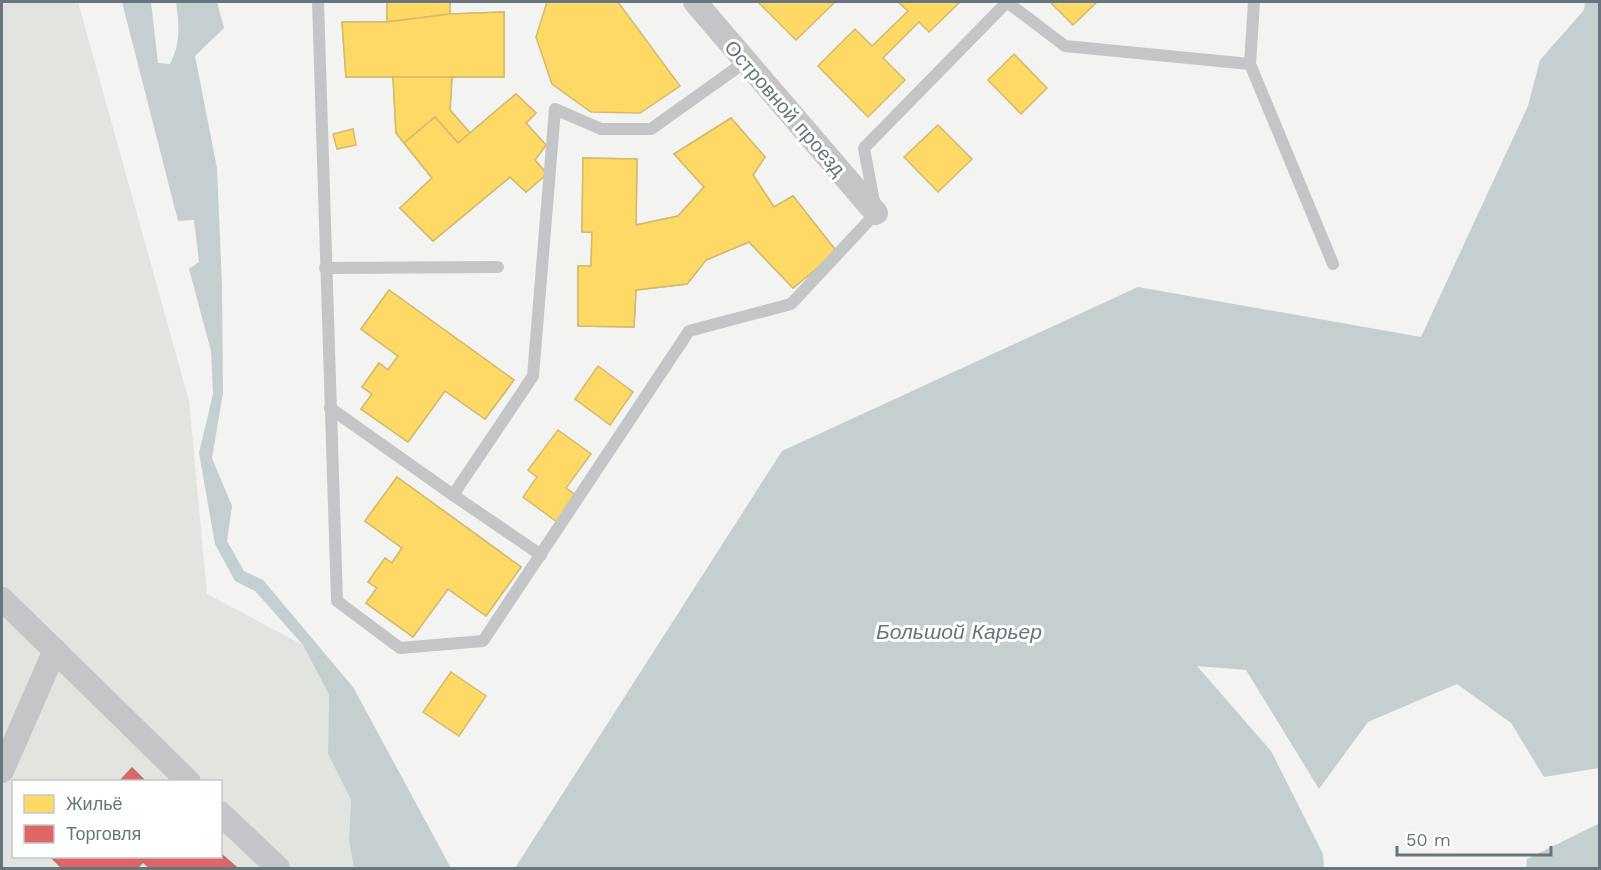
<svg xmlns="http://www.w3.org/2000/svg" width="1601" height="870" font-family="'Work Sans',sans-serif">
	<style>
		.green { fill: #e2e4e0; fill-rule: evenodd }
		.water { fill: #c6cfd0 }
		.homes { fill: #ffd966; stroke: #d1bb6d; stroke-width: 1.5 }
		.shops { fill: #e06666; stroke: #bc6b6d; stroke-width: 1.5 }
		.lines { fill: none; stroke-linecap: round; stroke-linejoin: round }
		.lane { stroke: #c4c5c6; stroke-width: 12 }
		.street { stroke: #c4c5c6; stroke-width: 24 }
		.labels { text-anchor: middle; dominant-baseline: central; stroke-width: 6; stroke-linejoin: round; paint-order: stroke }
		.street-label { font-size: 20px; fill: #67767e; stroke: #fff }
		.water-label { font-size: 21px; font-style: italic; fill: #63777b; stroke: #fff }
	</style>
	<rect width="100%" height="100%" fill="#f3f3f2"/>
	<path class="green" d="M2,2H78L189,401L207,594L303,645L329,695L328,754L351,800L349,841L354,868H2ZM14,782H220V856H14Z"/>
	<g class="water">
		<path d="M122,2H151L158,63L170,64C181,44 179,23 176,2H217L224,28L195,56L217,168L222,286L223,393L212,458L232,506L227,541L244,571L263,580L353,687L451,868H354L349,841L351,800L328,754L329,695L303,645L255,591L235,581L215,544L199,453L213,394L211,351L189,269L199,262L194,220L178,221Z"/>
		<path d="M1585,2H1600L1599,768L1544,777L1511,723L1457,684L1368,722L1319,789L1246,670L1197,666L1271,751L1323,854L1324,868H515L782,451L1138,287L1421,337L1528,106L1540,60L1584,10Z"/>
		<path d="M1598,824L1599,868H1526L1527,859Z"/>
	</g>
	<g class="homes">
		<path d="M387,2H450V14L504,12V77H452L450,110L470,133L516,94L536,113L526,123L546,145L535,160L547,174L526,192L510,177L433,241L400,208L432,178L396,133L393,77H346L342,22H387Z"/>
		<path d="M387,2H450V14L387,22Z"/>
		<path d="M547,2H618L680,86L640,113L591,112L552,84L536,37Z"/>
		<path d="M758,2H835L796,40Z"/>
		<path d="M898,2H960L929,32L919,22L883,58L905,80L868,117L818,66L855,29L872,46L908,11Z"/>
		<path d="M1050,2H1097L1073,25Z"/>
		<path d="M504,12V77H346L342,22H387L450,14Z"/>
		<path d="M1014,54L1047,88L1021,114L988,80Z"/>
		<path d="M393,77H452L450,110L470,133L458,143L435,117L404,143L396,133Z"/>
		<path d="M516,94L536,113L526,123L546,145L535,160L547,174L526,192L510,177L433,241L400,208L432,178L404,143L435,117L458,143Z"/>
		<path d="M731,118L765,157L753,175L774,207L793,196L837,252L793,288L749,242L706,260L687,284L636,290L634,327L578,326V266H591L592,232H582L583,158L637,159L636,225L678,216L704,187L674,154Z"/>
		<path d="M731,118L765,157L753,175L774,207L793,196L837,252L793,288L749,242L706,260L687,284L636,290L634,327L578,326V266H591L592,232H582L583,158L637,159L636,225L678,216L704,187L674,154Z"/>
		<path d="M938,125L972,159L938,192L904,157Z"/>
		<path d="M353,129L356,145L337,149L333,134Z"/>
		<path d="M389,290L514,380L485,419L445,391L408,442L361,409L372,394L362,387L379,363L388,370L398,356L361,329Z"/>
		<path d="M389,290L514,380L485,419L445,391L408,442L361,409L372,394L362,387L379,363L388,370L398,356L361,329Z"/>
		<path d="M598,366L633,392L610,425L575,399Z"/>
		<path d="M558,430L591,454L566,488L577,496L557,522L523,497L537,477L528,470Z"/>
		<path d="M397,477L521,567L486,616L448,589L413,637L366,603L377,588L368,582L385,558L392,563L402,548L365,521Z"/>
		<path d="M397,477L521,567L486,616L448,589L413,637L366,603L377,588L368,582L385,558L392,563L402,548L365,521Z"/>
		<path d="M451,672L486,696L459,736L423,712Z"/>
	</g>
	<g class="shops">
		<path d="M132,768L146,782H119Z"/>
		<path d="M220,853L237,868H150L143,862L137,868H62L50,856H220Z"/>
	</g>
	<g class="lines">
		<g class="lane">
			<path d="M318,2L337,601L400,648L483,641L689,331L791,304L876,213L864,148L1007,2"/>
			<path d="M1007,2L1065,46L1250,64"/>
			<path d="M1254,2L1250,64L1333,264"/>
			<path d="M325,268L498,267"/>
			<path d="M330,408L453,495L533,376L555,109L601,129H651L745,62"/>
			<path d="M453,495L541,555"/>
		</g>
		<g class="street">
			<path d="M695,2L876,213"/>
			<path d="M2,599L189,782"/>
			<path d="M2,771L55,650"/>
			<path d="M220,813L278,868"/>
		</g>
	</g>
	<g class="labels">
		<g class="street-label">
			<text transform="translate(785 108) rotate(49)">Островной проезд</text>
		</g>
		<g class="water-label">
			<text x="959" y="631">Большой Карьер</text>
		</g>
	</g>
	<rect width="1601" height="870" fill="none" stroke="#67767e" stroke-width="6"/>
	<rect x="12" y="780" width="210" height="78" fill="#ffffff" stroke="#c2c8cb" stroke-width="1.5"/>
	<rect x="24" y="795" width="30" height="18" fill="#ffd966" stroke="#c2c8cb" stroke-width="1.5"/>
	<text x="66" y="810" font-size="18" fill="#67767e">Жильё</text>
	<rect x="24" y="825" width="30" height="18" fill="#e06666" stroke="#c2c8cb" stroke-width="1.5"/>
	<text x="66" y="840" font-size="18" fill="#67767e">Торговля</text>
	<path d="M1397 846v9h154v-9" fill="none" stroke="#67767e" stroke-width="3"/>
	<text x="1406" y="846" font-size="18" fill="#67767e" stroke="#ffffff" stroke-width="4.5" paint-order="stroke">50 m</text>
</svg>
